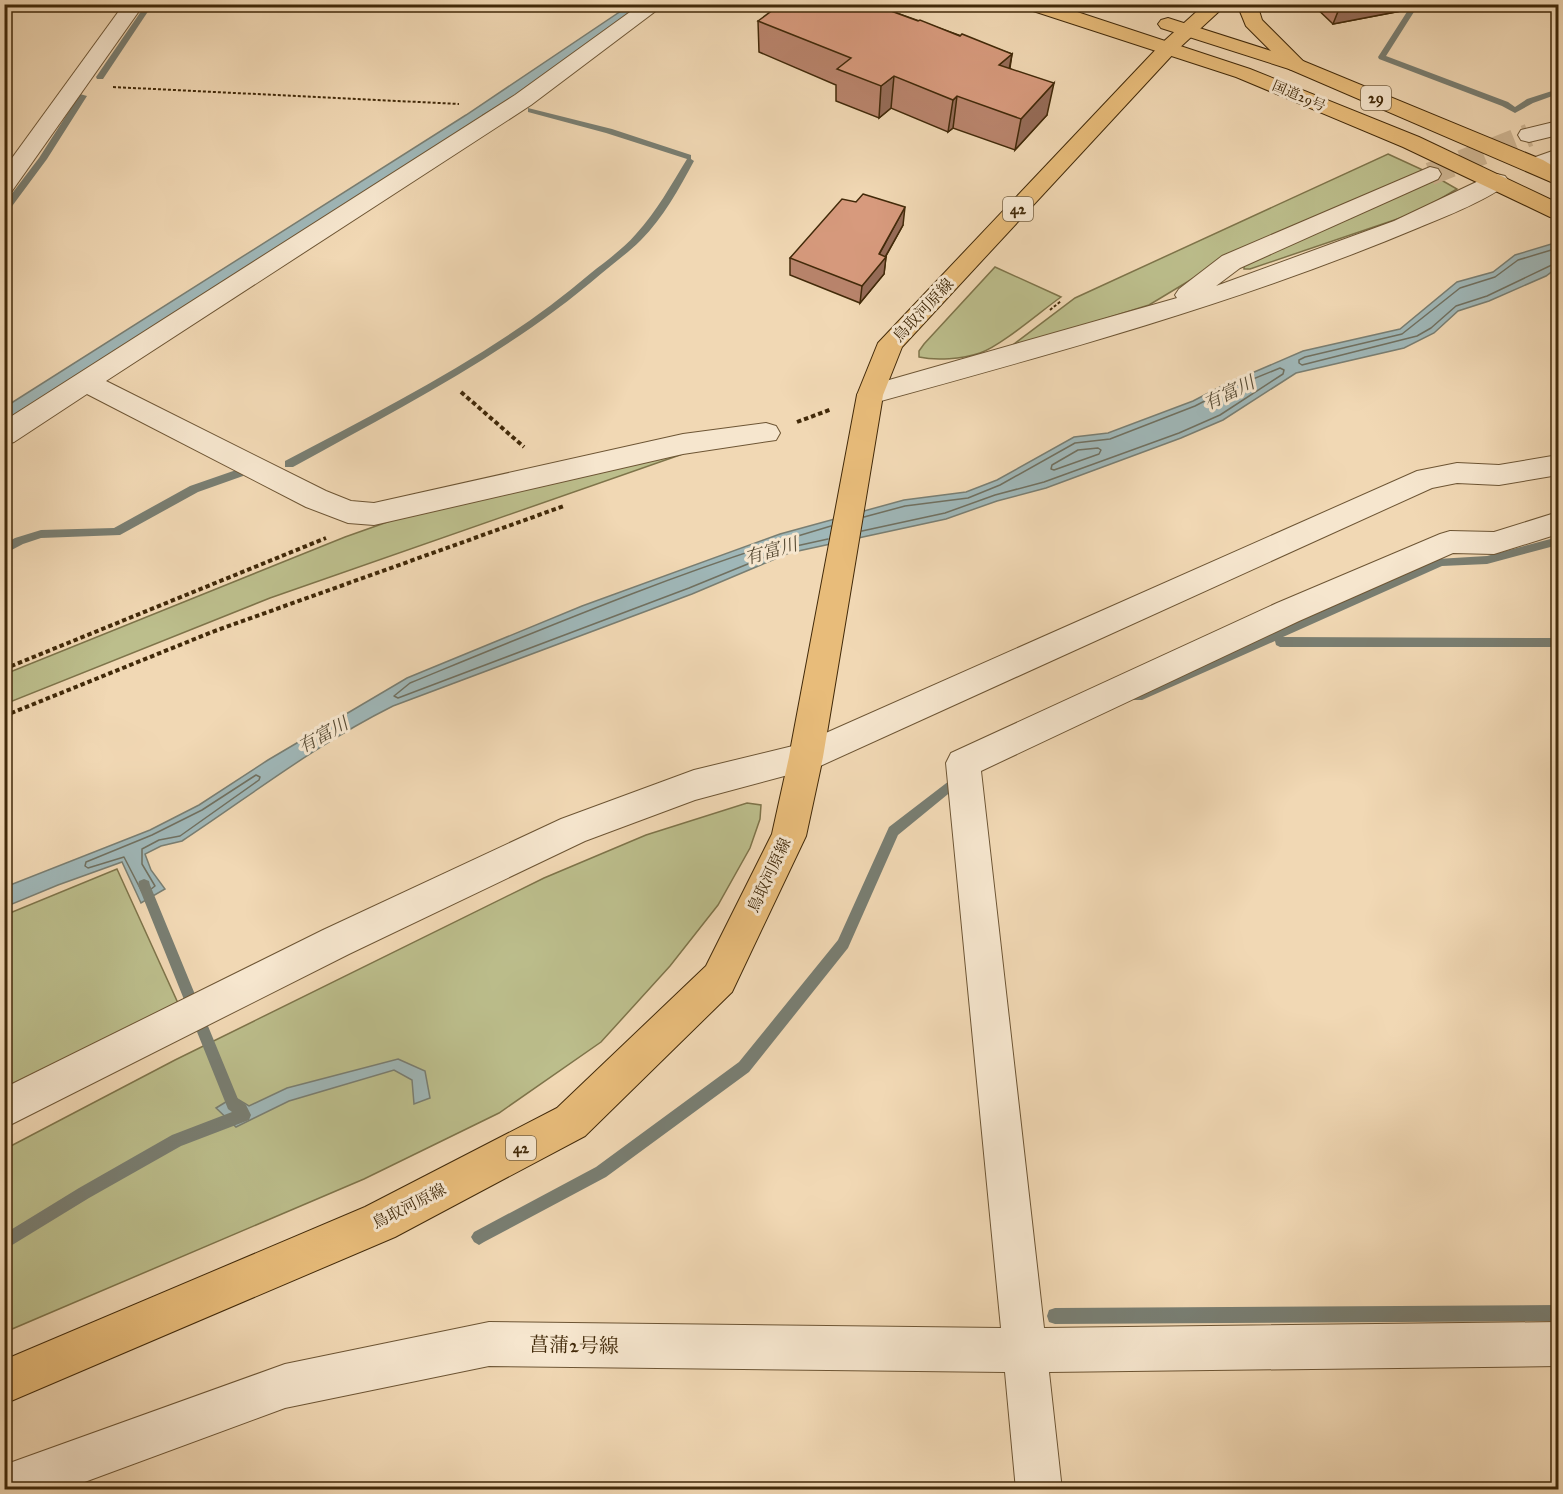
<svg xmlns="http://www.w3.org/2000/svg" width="1563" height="1494" font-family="'IM FELL Great Primer','Noto Serif JP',serif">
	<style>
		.green { fill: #bcbe8c; stroke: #7e744a; stroke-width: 1.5 }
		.water { fill: #9fb7b8; stroke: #797e72; stroke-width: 1.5 }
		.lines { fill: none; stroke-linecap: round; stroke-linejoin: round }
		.shore { stroke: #707060; stroke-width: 1.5 }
		.stream { fill: #797e72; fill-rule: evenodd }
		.street-tunnel { stroke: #ceb592; stroke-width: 23; stroke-dasharray: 23 11; stroke-linecap: butt }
		.street-casing { stroke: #6d5534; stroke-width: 2 }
		.primary-casing { stroke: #412909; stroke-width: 2 }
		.highway-casing { stroke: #412909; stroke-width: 2 }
		.path-far1 { stroke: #412909; stroke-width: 2; stroke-dasharray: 3 2; stroke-linecap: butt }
		.path { stroke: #412909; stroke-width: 4; stroke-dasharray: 4.5 3; stroke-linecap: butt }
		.street { fill: #f6e6ce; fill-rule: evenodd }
		.primary { fill: #e8bc7a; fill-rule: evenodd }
		.highway { fill: #e8bc7a; fill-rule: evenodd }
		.wall { fill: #b9846c; stroke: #412909; stroke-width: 1.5 }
		.shaded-wall { fill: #966c58; stroke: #412909; stroke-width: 1.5 }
		.building { fill: #d79a7d; stroke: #412909; stroke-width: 1.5 }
		.labels { text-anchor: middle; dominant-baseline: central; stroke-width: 6; stroke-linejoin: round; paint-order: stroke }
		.far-street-label { font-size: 14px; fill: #412909; stroke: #f6e6ce }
		.shield { fill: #f6e6ce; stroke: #776244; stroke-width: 1.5 }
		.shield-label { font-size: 15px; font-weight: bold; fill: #412909 }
		.street-label { font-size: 16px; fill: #412909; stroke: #f6e6ce }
		.water-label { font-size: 18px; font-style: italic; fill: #584c35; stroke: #f6e6ce }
		.near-street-label { font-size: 20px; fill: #412909; stroke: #f6e6ce }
	</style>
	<rect width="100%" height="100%" fill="#f1d8b4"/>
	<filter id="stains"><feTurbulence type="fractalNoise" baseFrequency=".00333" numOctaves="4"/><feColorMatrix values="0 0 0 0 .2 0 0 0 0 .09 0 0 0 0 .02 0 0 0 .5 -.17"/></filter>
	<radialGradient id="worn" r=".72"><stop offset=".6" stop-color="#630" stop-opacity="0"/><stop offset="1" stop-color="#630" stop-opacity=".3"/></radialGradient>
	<g class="green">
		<path d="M1388,154L1425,171L1227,258L1149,305L1017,346L1014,344L1075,298Z"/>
		<path d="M1436,177L1457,189L1418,212L1250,269H1244V264Z"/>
		<path d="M995,267L1061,297C1041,311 1001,346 980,353C962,359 936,361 919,357V351L924,344Z"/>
		<path d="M676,452L680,455L270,598L5,704V674L345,537L393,520Z"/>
		<path d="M747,803L761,805L760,819L750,848L718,905L670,966L601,1042L499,1113L364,1179L5,1332V1149L175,1060L544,878L646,835Z"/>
		<path d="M117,869L182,1012L5,1097V915Z"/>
	</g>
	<g class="water">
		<path d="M630,5H648L519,94L483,115L484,118L5,427V407L466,115Z"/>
		<path d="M1558,242V267L1546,276L1489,301L1458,311L1434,333L1404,348L1296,373L1223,420L1181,438L1046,488L997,501L946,519L789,553L692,594L393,706C315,745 253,794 182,841L161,846L145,854L151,870L165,889L141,903L122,862L58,885L5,907V887L150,830L199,805L268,760L407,678L582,606L780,534L904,500L966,492L997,480L1074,437L1108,433L1193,401L1224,385L1303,351L1400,329L1457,282L1493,272L1515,255Z"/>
		<path d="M398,1059L425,1071L430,1098L414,1104L412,1080L394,1070L289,1101L236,1127L216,1108L234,1097L249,1106L287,1088Z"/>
	</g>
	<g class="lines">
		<g class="shore">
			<path d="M1558,248L1518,260L1495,277L1460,288L1402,334L1305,357L1299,360V363L1302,365L1417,336L1431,328L1456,306L1487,296L1558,262"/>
			<path d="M1098,448L1101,450L1099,454L1054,470L1051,469L1052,465L1078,450Z"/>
			<path d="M862,531L945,513L995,495L1044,482L1179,433L1220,415L1283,374L1284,370L1280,368L1226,390L1195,406L1110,439L1075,443L1000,485L968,498L905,506L864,517"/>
			<path d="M828,539L787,548L689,588L398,698L394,696L410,683C549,626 687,568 831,526"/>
			<path d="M256,775L260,777L259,780L180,836L159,840L142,849V864L155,886L146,893L142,892L124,857L88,868L85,866L86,862L152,835L202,810Z"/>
		</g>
		<g class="stream">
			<path d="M146,4H153L103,79H97L96,77Z"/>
			<path d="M1412,4H1419L1386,56L1508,102L1515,107L1527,99L1555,90H1558V94L1533,103L1515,113L1502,106L1379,59L1378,57Z"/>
			<path d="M80,94L87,96L47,159L7,213L4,214V204L39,158Z"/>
			<path d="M528,108L612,129L691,155V159L694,161C679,189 663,218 641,240C629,252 615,262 602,273C509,353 400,408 293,467H285V461C391,405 500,351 591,273C606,261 623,249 636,234C657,211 671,185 687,159L606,133L528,112Z"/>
			<path d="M239,469L244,473L243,476L198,492L120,535L41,538L23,544L4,554V544L15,538L41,530L114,528L190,486Z"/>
			<path d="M1558,537V545L1487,564L1442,566L1283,637L1558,638V647H1280L1276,645L1275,641L1142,700H1134L1132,697L1134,694L1437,559L1487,556Z"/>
			<path d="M949,781L953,782L955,786L953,790L898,835L848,948L749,1072L606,1177L484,1242L479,1245L474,1242L471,1237L474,1232L596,1167L739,1062L838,940L889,827Z"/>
			<path d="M144,879L149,881L150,885L238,1099L246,1105L251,1115L249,1120L181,1146L89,1198L4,1250V1234L79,1188L172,1135L232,1112L228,1109L138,885L139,881Z"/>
			<path d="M1558,1305V1321L1055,1324L1049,1322L1047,1316L1049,1310L1055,1308Z"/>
		</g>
		<path class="street-tunnel" d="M1430,174L1529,135"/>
		<defs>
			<g id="street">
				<path d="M124,4H144L12,191L4,193V169Z"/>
				<path d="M641,4H665L531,105L106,381L326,491L351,501L374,503L683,434L766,423L776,426L780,433L776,440L683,454L374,525L348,523L306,507L87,394L14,442L4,445V421L515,95Z"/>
				<path d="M1558,121V135L1529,142L1521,140L1518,135L1521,130Z"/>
				<path d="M1558,149V164L1535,172L1527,170L1524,165L1527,160Z"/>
				<path d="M1430,167L1438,169L1441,174L1438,179L1240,268L1216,286L1394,221L1489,176L1497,174L1505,176L1509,181C1498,196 1440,219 1420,227C1242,302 1056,353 870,404L861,402L857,395L861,388L1177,298L1175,295L1179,289L1222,256Z"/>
				<path d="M1558,455V475L1499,485L1457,483L1432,488L818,767L695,800L585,841L349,954L4,1128V1088L323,930L561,819L694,770L801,744L1417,471L1457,463L1499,465Z"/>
				<path d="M1558,512V534L1494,554L1453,553L1299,621L981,771L1044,1328L1558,1322V1366L1049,1372L1062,1490H1016L1005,1372L489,1366L285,1408L63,1490H4V1465L285,1364L489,1322L1001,1328L946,763L951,753L1277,603L1440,534L1450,531L1494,532Z"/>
			</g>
			<g id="primary">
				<path d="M1205,4H1227L1176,51L902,347L883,395L823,757L806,836L732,992L585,1136L395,1237L4,1404V1360L365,1207L557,1108L706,966L772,834L789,757L857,395L878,343L1162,43Z"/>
				<path d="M1237,4H1257L1262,20L1307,65L1303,69L1296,71L1289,69L1246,26Z"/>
			</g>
			<g id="highway">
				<path d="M1021,4H1053L1250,69L1419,137L1558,203V219L1550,217L1403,147L1236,77L1024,8Z"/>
				<path d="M1168,18L1303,61L1543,160L1558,169V185L1289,69L1161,28L1158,24L1161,20Z"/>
			</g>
		</defs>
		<use href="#street" class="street-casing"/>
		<use href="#primary" class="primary-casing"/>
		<use href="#highway" class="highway-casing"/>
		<g class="path-far1">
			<path d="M988,4L1001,9"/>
			<path d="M113,87L459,104"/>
			<path d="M1050,310L1061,301"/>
		</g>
		<g class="path">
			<path d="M461,392L524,447"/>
			<path d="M797,422L832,409"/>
			<path d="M4,669L326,538"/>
			<path d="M4,716L212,632L564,506"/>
		</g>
		<use href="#street" class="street"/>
		<use href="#primary" class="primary"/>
		<use href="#highway" class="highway"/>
	</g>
	<g class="wall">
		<path d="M1312,4H1409L1406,10L1333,24Z"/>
		<path d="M891,11L1012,54L1010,68L1047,115L1015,150L953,128L948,132L891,108L879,118L836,101V85L759,52L758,21Z"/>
		<path d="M856,202L903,225L886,256L884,274L860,303L790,275V258Z"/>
	</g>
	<g class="shaded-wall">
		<path d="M1364,4H1409L1406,10L1333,24L1339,9Z"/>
		<path d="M1012,54L1006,86L999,65Z"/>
		<path d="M894,76L891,108L879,118L881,86Z"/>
		<path d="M1054,83L1047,115L1015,150L1021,119Z"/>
		<path d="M957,96L953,128L948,132L953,100Z"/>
		<path d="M905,207L903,225L884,259L886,257L884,274L860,303L862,286Z"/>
	</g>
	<g class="building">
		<path d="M781,4H877L891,11L918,21L920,20L960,36L962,34L1012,54L999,65L1054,83L1021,119L957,96L953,100L894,76L881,86L837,69L851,58L758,21Z"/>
		<path d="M1334,4H1364L1339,9Z"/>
		<path d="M863,194L905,207L879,254L886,257L862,286L790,258L842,199L856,202Z"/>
	</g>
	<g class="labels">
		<g class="far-street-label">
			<text transform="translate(1299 96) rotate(23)">国道29号</text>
		</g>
		<g class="shield">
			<rect x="1361" y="86" width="30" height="24" rx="4.5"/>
			<rect x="1003" y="197" width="30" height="24" rx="4.5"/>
			<rect x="506" y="1136" width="30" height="24" rx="4.5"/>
		</g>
		<g class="shield-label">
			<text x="1376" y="98">29</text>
			<text x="1018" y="209">42</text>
			<text x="521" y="1148">42</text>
		</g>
		<g class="street-label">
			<text transform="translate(923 310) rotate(-47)">鳥取河原線</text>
			<text transform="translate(769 875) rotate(-65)">鳥取河原線</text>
			<text transform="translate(409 1206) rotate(-27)">鳥取河原線</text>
		</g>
		<g class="water-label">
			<text transform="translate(1229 393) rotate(-26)">有富川</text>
			<text transform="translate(771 551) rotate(-16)">有富川</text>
			<text transform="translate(323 735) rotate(-29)">有富川</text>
		</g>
		<g class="near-street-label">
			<text transform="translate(574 1345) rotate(1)">菖蒲2号線</text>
		</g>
	</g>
	<rect width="1563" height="1494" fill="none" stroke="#f1d8b4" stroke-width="24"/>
	<rect x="6" y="6" width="1551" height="1482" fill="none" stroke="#412909" stroke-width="3"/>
	<rect x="12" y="12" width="1539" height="1470" fill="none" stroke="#412909" stroke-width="1.5"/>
	<rect width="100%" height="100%" filter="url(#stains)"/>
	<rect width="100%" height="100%" fill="url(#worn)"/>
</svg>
